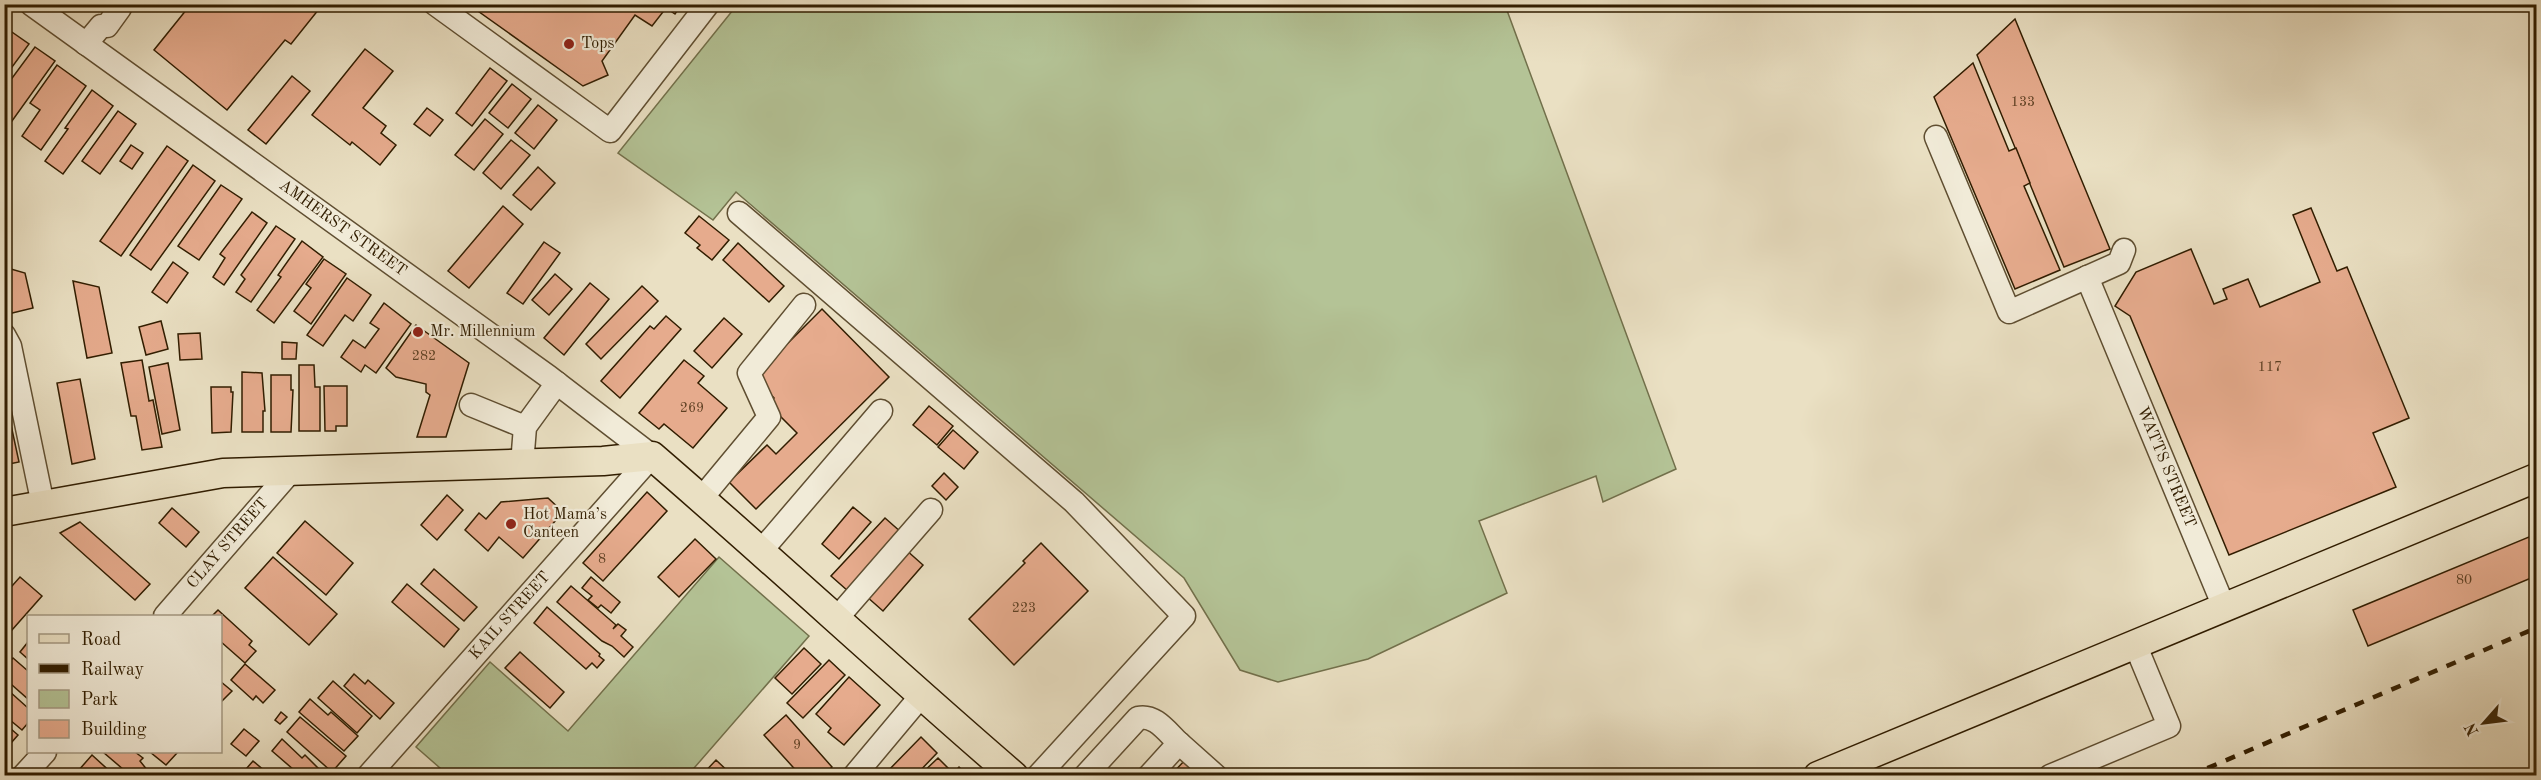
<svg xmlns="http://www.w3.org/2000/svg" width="2541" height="780" font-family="'Old Standard TT',serif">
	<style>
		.green { fill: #b4c396; stroke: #72704b; stroke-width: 1.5 }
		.building { fill: #e6ab8d; stroke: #311d00; stroke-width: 1.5 }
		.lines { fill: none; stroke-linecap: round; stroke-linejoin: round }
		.minor-casing { stroke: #5f4e31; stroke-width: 25 }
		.major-casing { stroke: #311d00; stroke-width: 31 }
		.minor { stroke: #f1ebd8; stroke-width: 22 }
		.major { stroke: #eae0c3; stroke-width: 28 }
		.rail { stroke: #311d00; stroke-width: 4.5; stroke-dasharray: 10 10; stroke-linecap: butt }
		.poi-dot { fill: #8f2418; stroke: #f1ebd8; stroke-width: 2 }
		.labels { text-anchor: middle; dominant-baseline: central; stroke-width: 4.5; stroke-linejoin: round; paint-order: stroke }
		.number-label { font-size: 14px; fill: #5e4023 }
		.poi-label { font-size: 16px; fill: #311d00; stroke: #f1ebd8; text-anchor: start }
		.street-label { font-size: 16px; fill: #311d00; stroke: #f1ebd8 }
	</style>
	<rect width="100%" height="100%" fill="#eae0c3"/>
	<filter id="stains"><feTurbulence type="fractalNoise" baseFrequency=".00333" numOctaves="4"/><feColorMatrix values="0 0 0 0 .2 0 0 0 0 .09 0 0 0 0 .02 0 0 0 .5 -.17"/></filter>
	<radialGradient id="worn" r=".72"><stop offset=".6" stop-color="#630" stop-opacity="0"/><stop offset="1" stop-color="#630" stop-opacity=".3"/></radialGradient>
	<g class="green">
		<path d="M737,5H1505L1676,469L1603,502L1596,476L1479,521L1507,593L1368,659L1278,682L1240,670L1184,578L736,192L713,220L618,153Z"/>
		<path d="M719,557L809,636L688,775H448L416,747L490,662L568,731Z"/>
	</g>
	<g class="building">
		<path d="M191,4H323L291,44L285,40L227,110L154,50Z"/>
		<path d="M468,4H682L675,14L666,8L652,26L635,15L602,61L608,75L583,86Z"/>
		<path d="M2015,19L2110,249L2064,267L1977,55Z"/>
		<path d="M9,30L29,44L4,78V36Z"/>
		<path d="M35,47L55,61L12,121L4,116V89Z"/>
		<path d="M365,49L393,71L363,108L386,126L381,133L396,145L380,165L352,142L350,145L312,115Z"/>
		<path d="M1973,63L2009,151L2016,148L2030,183L2024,186L2060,270L2015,289L1934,97Z"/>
		<path d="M57,65L86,86L41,150L22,136L40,110L30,103Z"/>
		<path d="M490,68L507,81L472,126L456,113Z"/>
		<path d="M292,76L310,91L266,144L248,130Z"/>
		<path d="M512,84L531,99L508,128L489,113Z"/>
		<path d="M92,90L113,106L63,174L45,161L68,129L65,128Z"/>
		<path d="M538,105L557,120L534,149L515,133Z"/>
		<path d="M427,108L443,120L430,136L414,124Z"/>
		<path d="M118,111L136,124L100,174L82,161Z"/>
		<path d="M485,119L503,134L474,170L455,155Z"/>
		<path d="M511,140L530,155L501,189L483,173Z"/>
		<path d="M131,145L143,153L132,169L120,161Z"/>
		<path d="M167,146L188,161L121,256L100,241Z"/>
		<path d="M193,165L215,181L151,270L130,255Z"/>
		<path d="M538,167L555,183L531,210L513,195Z"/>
		<path d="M221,185L242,199L199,260L178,246Z"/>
		<path d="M503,206L523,224L469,288L448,271Z"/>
		<path d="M2311,208L2337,271L2347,267L2409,418L2373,433L2396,487L2229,555L2130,316L2115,306L2136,272L2191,249L2214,304L2227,299L2223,289L2248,279L2260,307L2320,282L2293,215Z"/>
		<path d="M252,212L267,223L224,285L213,277L225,258L220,254Z"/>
		<path d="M699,216L729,240L712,260L697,248L700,245L685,233Z"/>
		<path d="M276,226L295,239L251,302L236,292L245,279L241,275Z"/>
		<path d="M302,241L323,257L274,323L257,310L281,277L278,275Z"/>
		<path d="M544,242L560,253L523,304L507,293Z"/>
		<path d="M738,243L784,286L769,302L723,260Z"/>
		<path d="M324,259L346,274L311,324L294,311L311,288L306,284Z"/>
		<path d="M173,262L188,273L167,303L152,292Z"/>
		<path d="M4,267L25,273L33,308L4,315Z"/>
		<path d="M555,274L572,289L549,315L532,300Z"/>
		<path d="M347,278L371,295L353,321L345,315L323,346L307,335Z"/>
		<path d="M73,281L99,287L112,353L87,358Z"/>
		<path d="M590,283L609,299L564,355L544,338Z"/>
		<path d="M642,286L658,301L601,359L586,344Z"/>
		<path d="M384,303L411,324L376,373L365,365L361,372L341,357L353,340L365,348L379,329L370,323Z"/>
		<path d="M822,309L889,377L756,509L729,482L767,445L776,454L797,433L768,404L774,398L754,377Z"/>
		<path d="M666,316L681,329L620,398L601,381L650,326L654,329Z"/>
		<path d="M724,318L742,334L712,368L694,351Z"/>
		<path d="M161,321L168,349L146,355L139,327Z"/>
		<path d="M416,325L469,363L446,437H417L430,395L426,392V384L396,377L386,368Z"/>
		<path d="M200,333L202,359L180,360L178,334Z"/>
		<path d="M282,342L297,343L296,359H282Z"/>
		<path d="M142,360L149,401L153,400L162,447L142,450L136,416H131L121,363Z"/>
		<path d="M684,360L704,376L698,383L727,408L693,448L664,424L659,429L639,413Z"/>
		<path d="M168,363L180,430L162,434L149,367Z"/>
		<path d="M299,365H314L315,387H320V431H299Z"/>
		<path d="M242,372L262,373L265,411H263V432H242Z"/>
		<path d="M271,375H291V390H293L291,432H271Z"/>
		<path d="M80,379L95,459L72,464L57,383Z"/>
		<path d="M324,386H347V426H336V431H325Z"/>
		<path d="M211,387H231V392H233L231,432L212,433Z"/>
		<path d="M929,406L953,426L937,445L913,425Z"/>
		<path d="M4,411H8L19,462L4,465Z"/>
		<path d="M953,430L978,452L964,469L938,447Z"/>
		<path d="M944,473L958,487L946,500L932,486Z"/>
		<path d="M647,492L667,511L603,581L583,563Z"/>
		<path d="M447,495L463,510L437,540L421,525Z"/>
		<path d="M548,498L563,512L523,558L499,537L488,551L465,530L479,513L486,519L501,502Z"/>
		<path d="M853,507L871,522L839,559L822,544Z"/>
		<path d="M172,508L199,532L186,547L159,523Z"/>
		<path d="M885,518L902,533L848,591L831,576Z"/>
		<path d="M305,521L353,563L326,595L277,553Z"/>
		<path d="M80,522L150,584L135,600L60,533Z"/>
		<path d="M2536,534V576L2368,646L2353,610Z"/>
		<path d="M695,539L716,559L679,597L658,577Z"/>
		<path d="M1041,543L1088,591L1014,665L969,619L1025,563L1023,561Z"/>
		<path d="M905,549L923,565L883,611L866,596Z"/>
		<path d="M273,557L337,614L309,645L245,588Z"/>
		<path d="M434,569L477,607L464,621L421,584Z"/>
		<path d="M20,577L42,596L4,639V595Z"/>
		<path d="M591,577L620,602L611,613L601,605L598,608L588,600L592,596L582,588Z"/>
		<path d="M407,584L459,629L444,647L392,602Z"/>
		<path d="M571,586L616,625L613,629L618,624L626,630L621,636L633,647L624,657L612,646L602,641L557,602Z"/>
		<path d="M547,607L600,654L599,656L604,660L597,668L592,663L586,669L534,623Z"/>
		<path d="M218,610L252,641L249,645L256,651L245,663L220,641V616H212Z"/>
		<path d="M28,642V659L20,652Z"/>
		<path d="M804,648L821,664L792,694L775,678Z"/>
		<path d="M520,652L564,692L550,708L505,668Z"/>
		<path d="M4,656L10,661L13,658L28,671V699L4,678Z"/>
		<path d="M829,660L845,675L803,718L787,703Z"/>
		<path d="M245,664L275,690L263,703L256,696L253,700L231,680Z"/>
		<path d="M354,674L365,684L368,680L394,703L380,719L344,686Z"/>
		<path d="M849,677L880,705L844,745L828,732L831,728L816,714Z"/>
		<path d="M220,681L232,691L220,703Z"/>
		<path d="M333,681L372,716L357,733L318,698Z"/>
		<path d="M9,691L28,708V723L22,730L4,715V695Z"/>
		<path d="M310,699L328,715L331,712L358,736L344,751L299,712Z"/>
		<path d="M281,712L287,717L280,724L275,720Z"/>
		<path d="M786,715L832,767L823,776H801L764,735Z"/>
		<path d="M300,717L346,756L332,772L287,732Z"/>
		<path d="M4,723L18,735L4,751Z"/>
		<path d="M244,729L259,741L246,756L231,744Z"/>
		<path d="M921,737L937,753L915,776H883Z"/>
		<path d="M282,739L302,758L305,755L326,776H301L272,751Z"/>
		<path d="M103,752H135L143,758L140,761L152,776H131Z"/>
		<path d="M150,752H175L177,753L166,765Z"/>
		<path d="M92,755L115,776H83L78,771Z"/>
		<path d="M938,758L953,773L950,776H919Z"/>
		<path d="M1186,759L1202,776H1170Z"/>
		<path d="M716,760L733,776H701Z"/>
		<path d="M253,761L265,771L267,770L273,776H240Z"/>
		<path d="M959,767L968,776H951Z"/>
	</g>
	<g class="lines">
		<defs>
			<g id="minor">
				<path id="s1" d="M31,4L549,377L652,456L368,776"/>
				<path d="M435,4L610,131L708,4"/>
				<path d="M86,44L101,26H107L120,8L119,4"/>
				<path d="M1936,137L2009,312L2119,263L2124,250"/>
				<path d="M739,213L1074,502L1184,616L1038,776"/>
				<path id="s2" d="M2087,277L2224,607"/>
				<path d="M4,335L10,346L43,505"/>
				<path d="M471,405L525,427"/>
				<path d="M522,464L525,427L557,383"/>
				<path d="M701,499L769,417L749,373L804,305"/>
				<path d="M761,551L881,411"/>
				<path id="s3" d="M165,616L291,471"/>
				<path d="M837,618L931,510"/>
				<path d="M23,776L45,752"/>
				<path d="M854,776L921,696"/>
				<path d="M1085,776L1138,718C1155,714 1167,732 1179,743"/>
				<path d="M1149,776L1179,743L1216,776"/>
				<path d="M2050,776L2169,726L2135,644"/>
			</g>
			<g id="major">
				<path d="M4,512L223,473L603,461L652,456C774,561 892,671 1014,776"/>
				<path d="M1818,776L2536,478"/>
			</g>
		</defs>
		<use href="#minor" class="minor-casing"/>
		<use href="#major" class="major-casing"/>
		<use href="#minor" class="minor"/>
		<use href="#major" class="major"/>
		<path class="rail" d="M2189,776L2536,628"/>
	</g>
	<g class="poi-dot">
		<circle cx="569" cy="44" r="6"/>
		<circle cx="418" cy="332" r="6"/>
		<circle cx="511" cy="524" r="6"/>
	</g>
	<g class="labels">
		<g class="number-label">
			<text x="2023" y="102">133</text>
			<text x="424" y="356">282</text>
			<text x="2270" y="367">117</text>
			<text x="692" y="408">269</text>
			<text x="602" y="559">8</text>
			<text x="2464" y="580">80</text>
			<text x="1024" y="608">223</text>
			<text x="797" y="745">9</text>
		</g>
		<g class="poi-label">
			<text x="581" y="44">Tops</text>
			<text x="430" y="332">Mr. Millennium</text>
			<text x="523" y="515">Hot Mama’s<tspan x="523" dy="18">Canteen</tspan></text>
		</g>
		<g class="street-label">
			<text stroke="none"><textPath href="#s1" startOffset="384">AMHERST STREET</textPath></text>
			<text stroke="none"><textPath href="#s2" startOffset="206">WATTS STREET</textPath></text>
			<text stroke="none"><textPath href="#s3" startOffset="96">CLAY STREET</textPath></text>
			<text transform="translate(510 616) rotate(-48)">KAIL STREET</text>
		</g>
	</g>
	<rect width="2541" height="780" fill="none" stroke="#eae0c3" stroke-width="24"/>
	<rect x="6" y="6" width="2529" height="768" fill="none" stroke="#311d00" stroke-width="3"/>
	<rect x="12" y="12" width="2517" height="756" fill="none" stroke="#311d00" stroke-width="1.5"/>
	<rect x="27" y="615" width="195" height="138" fill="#f1ebd8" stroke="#a49982" stroke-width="1.5"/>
	<rect x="39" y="634" width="30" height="9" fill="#eae0c3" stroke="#a49982" stroke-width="1.5"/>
	<text x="81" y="645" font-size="18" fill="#311d00">Road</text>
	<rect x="39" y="664" width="30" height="9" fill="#311d00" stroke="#a49982" stroke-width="1.5"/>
	<text x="81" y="675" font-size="18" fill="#311d00">Railway</text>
	<rect x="39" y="690" width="30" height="18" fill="#b4c396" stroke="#a49982" stroke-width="1.5"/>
	<text x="81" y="705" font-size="18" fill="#311d00">Park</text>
	<rect x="39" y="720" width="30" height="18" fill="#e6ab8d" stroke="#a49982" stroke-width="1.5"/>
	<text x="81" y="735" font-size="18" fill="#311d00">Building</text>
	<g transform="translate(2484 723) rotate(242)" stroke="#f1ebd8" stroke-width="4.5" paint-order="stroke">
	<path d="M0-4.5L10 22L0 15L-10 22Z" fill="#311d00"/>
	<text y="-9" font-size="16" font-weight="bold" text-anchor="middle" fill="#311d00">N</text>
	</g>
	<rect width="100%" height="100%" filter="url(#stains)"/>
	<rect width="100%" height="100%" fill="url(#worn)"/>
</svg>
